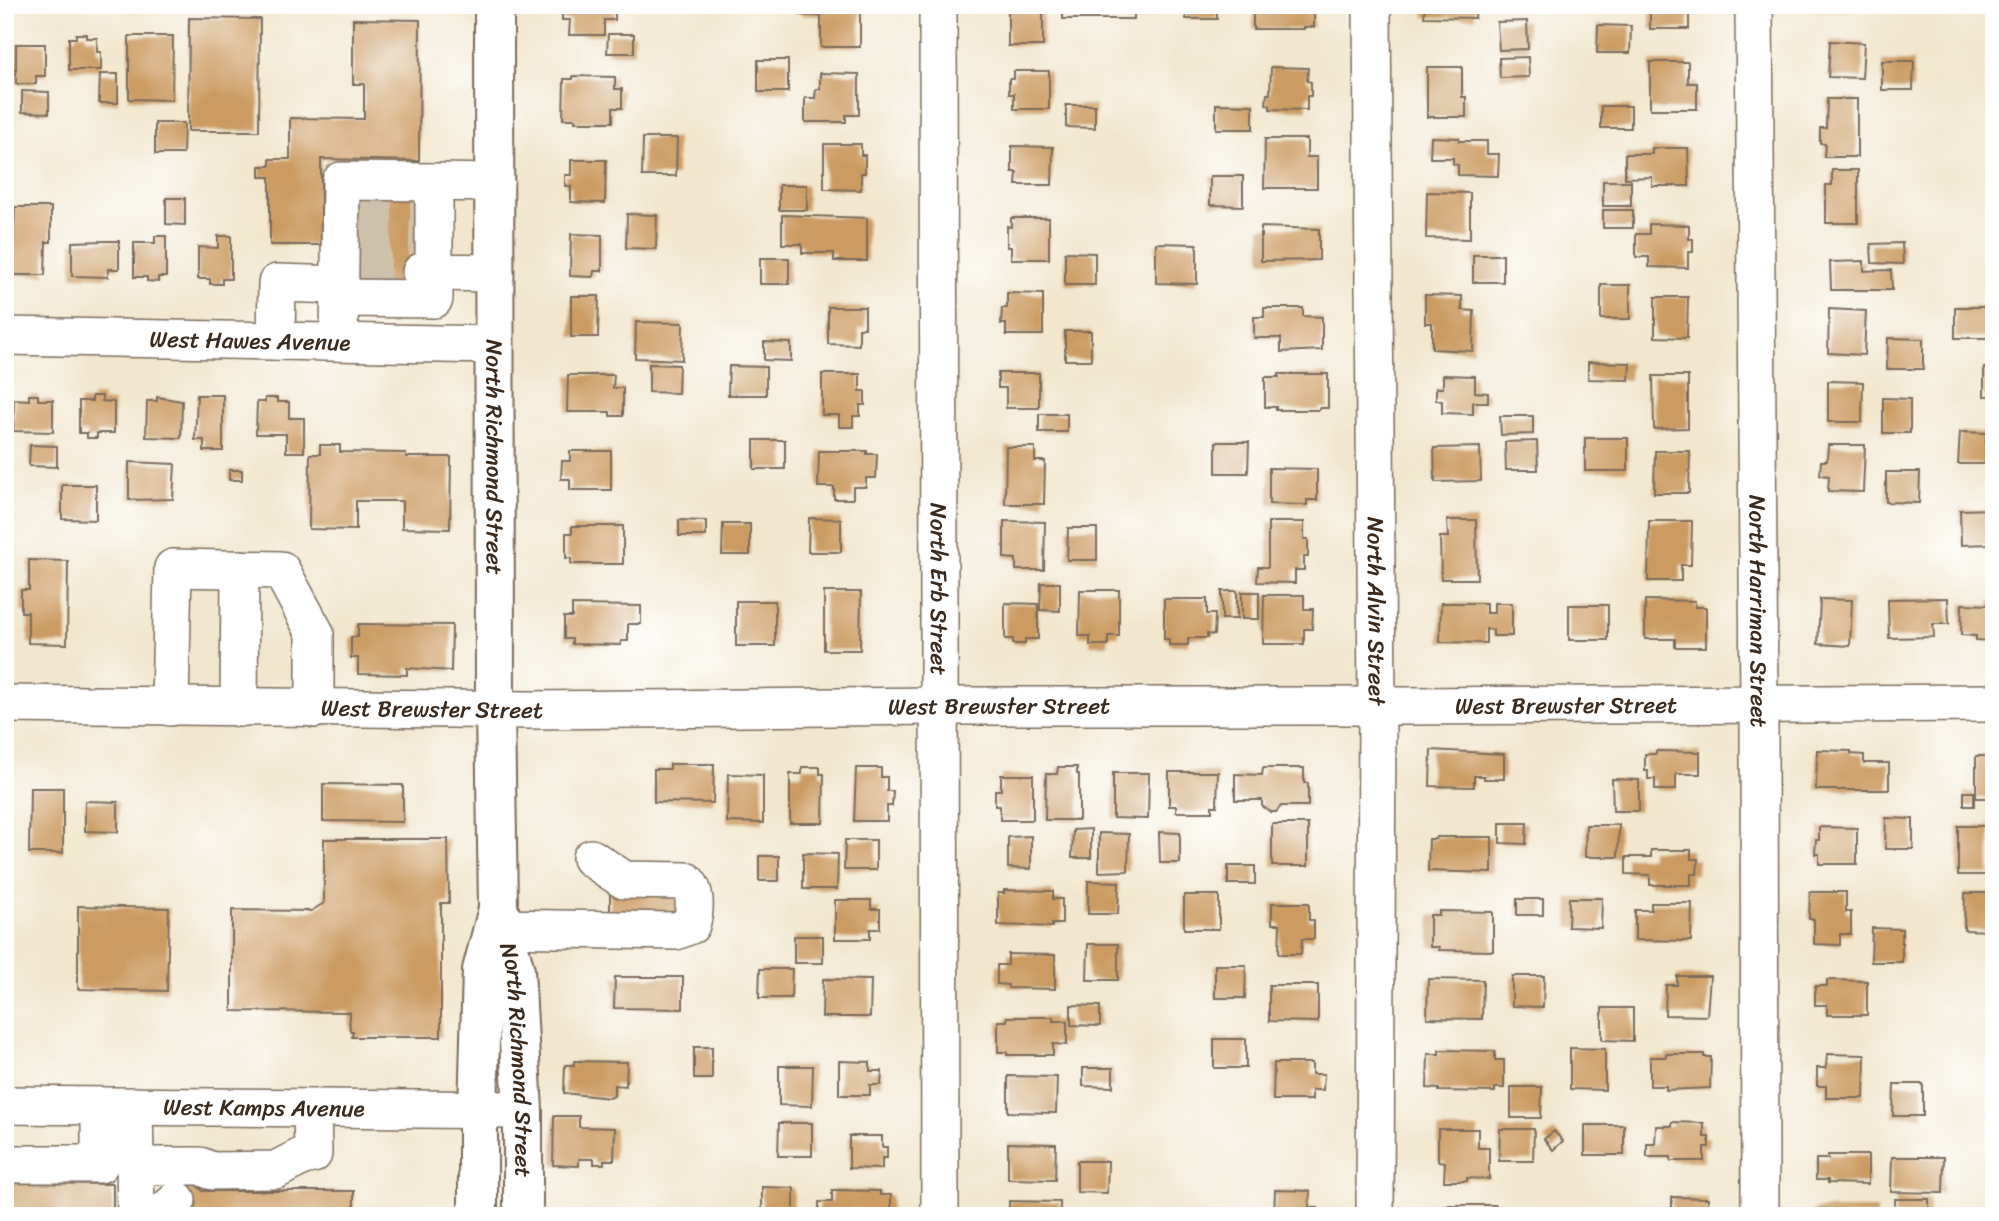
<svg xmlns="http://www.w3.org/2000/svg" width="1999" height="1221" font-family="Sriracha,sans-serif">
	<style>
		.building { fill: #cb9b62 }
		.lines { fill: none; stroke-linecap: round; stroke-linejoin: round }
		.minor-tunnel { stroke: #cdc1ab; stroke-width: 37; stroke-dasharray: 37 18; stroke-linecap: butt }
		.minor-casing { stroke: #7b6c5c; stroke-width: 40 }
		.major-casing { stroke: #7b6c5c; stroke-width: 42 }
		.minor { stroke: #fff; stroke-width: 37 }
		.major { stroke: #fff; stroke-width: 38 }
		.labels { text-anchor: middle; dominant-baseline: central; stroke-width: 5; stroke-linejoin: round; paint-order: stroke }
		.street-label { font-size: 23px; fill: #3b2a1e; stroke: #fff }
	</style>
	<rect width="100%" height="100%" fill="#fff"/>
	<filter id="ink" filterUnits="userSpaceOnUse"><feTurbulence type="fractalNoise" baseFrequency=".0143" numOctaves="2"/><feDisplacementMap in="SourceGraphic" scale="14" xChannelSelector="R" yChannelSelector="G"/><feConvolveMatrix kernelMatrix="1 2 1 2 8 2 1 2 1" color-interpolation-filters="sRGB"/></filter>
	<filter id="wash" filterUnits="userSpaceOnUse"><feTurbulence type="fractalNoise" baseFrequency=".00686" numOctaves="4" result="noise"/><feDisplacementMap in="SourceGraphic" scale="28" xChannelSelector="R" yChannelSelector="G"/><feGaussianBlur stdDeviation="1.57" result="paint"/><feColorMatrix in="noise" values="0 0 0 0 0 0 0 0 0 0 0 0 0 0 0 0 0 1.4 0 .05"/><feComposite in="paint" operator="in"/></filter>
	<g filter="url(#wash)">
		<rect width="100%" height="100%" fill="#f2e7ce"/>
		<g id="blocks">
			<g class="building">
				<path d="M615,5V20H604V35H569L570,20H562V6Z"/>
				<path d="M800,5H860V47H821V16L800,15Z"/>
				<rect x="1008" y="5" width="35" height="41"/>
				<rect x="1063" y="5" width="71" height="14"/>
				<rect x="1186" y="5" width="31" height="14"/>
				<path d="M1253,5H1314V27H1304V29H1253Z"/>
				<path d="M1425,5H1476L1475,18L1424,17Z"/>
				<rect x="1650" y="5" width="39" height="24"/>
				<path d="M1811,5H1854V10H1819L1811,9Z"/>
				<path d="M189,18L260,19L259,131H188Z"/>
				<path d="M353,19L420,20L419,161L321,159V245H270V177H260V166H270V159H290V118L364,119V84H353Z"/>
				<path d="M1527,21L1528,49L1499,50L1497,22Z"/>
				<path d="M1598,25L1631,26L1630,53H1597Z"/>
				<path d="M76,34H86V38H97V52H101V70H69V38H76Z"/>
				<path d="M608,34H634V53H607Z"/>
				<path d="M129,36H173L172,100L129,99Z"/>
				<path d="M1830,41L1864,43L1862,78L1828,77Z"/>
				<path d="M16,44H45V76H36V84H16Z"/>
				<path d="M1528,57L1529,77L1500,78L1499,58Z"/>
				<rect x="758" y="60" width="30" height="32"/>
				<path d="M1882,61H1914L1913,90H1882Z"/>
				<path d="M1650,62H1688V83H1697V109H1650Z"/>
				<path d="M1271,67L1308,68L1307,81L1311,82V96H1307V110L1270,109V105L1266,104L1267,94H1270Z"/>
				<path d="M1427,67H1462V97H1466V117H1427Z"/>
				<path d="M1014,71H1049V109H1014V94H1009V79H1014Z"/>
				<path d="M820,73L859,74V115H846V122H805V98H815L816,89H820Z"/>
				<path d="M100,74H118V103H99Z"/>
				<path d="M573,76L615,77V89H622V108H613V122H575V119H563L564,79H573Z"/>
				<path d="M22,91L49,92V113L22,112Z"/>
				<path d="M1827,99H1857V157H1824L1825,144L1820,143V128H1826Z"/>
				<path d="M1216,104L1253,105V129H1216Z"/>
				<path d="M1066,105H1095V128L1066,127Z"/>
				<rect x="1601" y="106" width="30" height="22"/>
				<path d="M155,123H184L183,154H155Z"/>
				<path d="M1431,137L1459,138V141H1487V154H1499L1498,176L1458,175V165L1453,164V158H1430Z"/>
				<path d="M643,138H677L676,176H642Z"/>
				<path d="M1265,139H1307V157H1317V188H1264Z"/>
				<path d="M824,144H861V155H865V173H861V190L824,189Z"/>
				<path d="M1012,146L1053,147L1052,185H1016L1017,172H1012Z"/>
				<path d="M1652,148H1688L1689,186H1652V177L1625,178V154H1652Z"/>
				<path d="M571,160H606L605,203L571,202V186H565V175H571Z"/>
				<path d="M1832,170H1858V223H1826V185H1832Z"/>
				<path d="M1210,176H1243V206L1210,205Z"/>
				<rect x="1603" y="181" width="28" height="25"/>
				<rect x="779" y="185" width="28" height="25"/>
				<path d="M355,190H422L421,289L354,288Z"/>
				<path d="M1427,192L1470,193V239L1426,238Z"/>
				<path d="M166,198H185V225L166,224Z"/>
				<path d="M15,207H51V242H46L45,275H12Z"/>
				<rect x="1603" y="210" width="30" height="18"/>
				<path d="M627,214L657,215L656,249L626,248Z"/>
				<path d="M782,215L867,218V261H834V253H802V244H782Z"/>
				<path d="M1011,218H1049V259H1011V247H1007V226L1011,227Z"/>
				<path d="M1649,224L1689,225V239H1693V252H1688V268L1649,267V257H1636V234H1649Z"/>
				<path d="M1261,227L1319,229V260L1261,261Z"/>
				<path d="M571,234L602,235V271H594L593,277L570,276Z"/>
				<path d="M155,236H166V277H158V282L147,281V277H134V243H155Z"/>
				<path d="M218,236H231V279H222V284H210V279H198V247L218,248Z"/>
				<path d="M106,241H119V269H108V277L72,276V242Z"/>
				<path d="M1156,243L1197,244V284L1156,283Z"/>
				<path d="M1902,243L1903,264L1872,263L1871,244Z"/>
				<path d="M1065,252L1095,253V285H1065Z"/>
				<rect x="1473" y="255" width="30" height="27"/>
				<rect x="760" y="258" width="29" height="26"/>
				<path d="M1864,261V271L1891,270L1892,290H1831L1830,262Z"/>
				<rect x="1601" y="285" width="29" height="34"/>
				<path d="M1007,293L1043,294V335H1006V324H1001L1002,308H1007Z"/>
				<path d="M1425,295L1462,296V310L1474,311L1473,351L1432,349V323H1425Z"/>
				<path d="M571,296H599L598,337H571Z"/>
				<path d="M1655,297H1688L1687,338L1655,337Z"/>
				<path d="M828,307H865V328H859V345L828,344Z"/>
				<rect x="1955" y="307" width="39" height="31"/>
				<path d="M1264,308H1303V316L1322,317V350L1281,352V338H1254V317H1264Z"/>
				<path d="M1829,309L1866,311L1864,355L1828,353Z"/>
				<path d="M636,322L683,323L682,360L635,358Z"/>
				<rect x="1065" y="331" width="26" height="29"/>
				<path d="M1888,338L1923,339V369H1887Z"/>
				<path d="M764,342L791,343V361L764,360Z"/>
				<path d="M1588,362L1630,363L1629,380L1588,379Z"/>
				<path d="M649,364L679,365L678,393L649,392Z"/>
				<path d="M729,366L766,367V395H728Z"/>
				<rect x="1984" y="368" width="10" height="28"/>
				<path d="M998,373H1039V408H1006V388H998Z"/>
				<path d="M822,374H860V391H865V405H860V416H853V427H839V415H822Z"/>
				<path d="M1279,374H1328V408H1319V410H1276V407H1265V377H1279Z"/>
				<path d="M568,375H614L613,388H623V416H610V412H567Z"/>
				<path d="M1443,375L1475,376V392L1488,393V402H1473V414L1442,413V401L1436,400V388H1443Z"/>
				<path d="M1653,376H1688V428L1654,429Z"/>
				<path d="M1828,381L1863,382L1862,422H1828Z"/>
				<path d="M29,395H38V400H53V432L13,431L14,399L29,400Z"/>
				<path d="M197,395H223V451H204V440H195Z"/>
				<path d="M92,396H102V401L114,402V433H97V438H87V433H79V401H92Z"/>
				<path d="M157,397L182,401L181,438L146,437L147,401H157Z"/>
				<path d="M265,398H277V402H289V418H304V452H286V434H256L257,402H265Z"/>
				<path d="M1883,398L1910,399V433H1883Z"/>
				<rect x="1039" y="414" width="28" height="18"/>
				<path d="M1500,416H1533V434L1501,435Z"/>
				<path d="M1960,432L1986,433L1985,464H1958Z"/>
				<rect x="1585" y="438" width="43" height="33"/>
				<rect x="754" y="440" width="31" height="29"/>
				<path d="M1537,441L1538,470H1506L1505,442Z"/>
				<path d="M1216,442H1249L1248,473H1216Z"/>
				<path d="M30,445L57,446V467L29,466Z"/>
				<path d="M320,445H340V452L406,453V457H451L450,529L402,528V501H356V530L309,529L310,454H320Z"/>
				<path d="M1828,445H1865L1863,492L1828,491L1829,476L1820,475L1821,461H1827Z"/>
				<path d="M1006,447H1035V461H1045L1044,504H1005Z"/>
				<path d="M1480,447L1481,481L1435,482L1434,448Z"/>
				<path d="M570,451H611V490H570V479H561L562,461H570Z"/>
				<path d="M819,451H867V454H877L876,478H866V487H853V499H834V487H818Z"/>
				<path d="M1655,451H1690L1689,493H1654Z"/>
				<path d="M129,462L175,464L173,499L129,500Z"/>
				<path d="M1269,468L1317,469V500H1307V505L1269,504Z"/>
				<rect x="229" y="470" width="13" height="10"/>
				<path d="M1886,472H1920L1919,503L1886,502Z"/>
				<path d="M62,485H96V520L62,519Z"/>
				<path d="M1991,509V544L1961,545L1960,510Z"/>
				<path d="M809,518L841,519V552H808Z"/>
				<path d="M679,520L706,521V536H679Z"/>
				<path d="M1447,520H1476L1477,579H1441L1440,537H1448Z"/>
				<path d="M1004,521L1045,522L1044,570H1016V559L1004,558Z"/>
				<path d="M1649,521H1692L1691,565H1681V581H1648Z"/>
				<path d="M1268,522H1304V539H1308V557H1304V570H1295V583L1257,582L1258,567H1268Z"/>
				<path d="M723,524H750V555H722Z"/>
				<path d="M572,526H623V564H571V558H566V533H572Z"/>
				<path d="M1068,528H1097V560H1067Z"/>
				<path d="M29,560L68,561L67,644L28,643V612H21V590H29Z"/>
				<path d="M1041,583H1060V611L1040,610Z"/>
				<path d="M1080,590H1119V636H1108V645H1090V636H1079Z"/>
				<rect x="1222" y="591" width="15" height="28"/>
				<path d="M824,592H861L860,650H824Z"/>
				<rect x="1242" y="592" width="17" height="27"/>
				<path d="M1264,595H1304V609H1313L1312,629H1304V644H1263Z"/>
				<path d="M1948,598L1949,624H1933L1934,637L1889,638L1888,599Z"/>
				<path d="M1164,599H1207V614H1215L1214,635L1207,634V638H1188V645H1169V639H1164Z"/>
				<path d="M1820,599L1852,600L1850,646L1818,644Z"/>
				<path d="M1645,600L1695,601V607H1706V647H1675V639H1645Z"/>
				<path d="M1990,600H1994V641L1976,640V636L1961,635L1962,604L1990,605Z"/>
				<rect x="736" y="601" width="39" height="45"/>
				<path d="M1005,603L1038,604V639H1025V644H1013V639H1005Z"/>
				<path d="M1441,603H1486V613H1494V603H1512V636H1493V630L1486,629V643L1440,642Z"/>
				<path d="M572,605L641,606V624H628V641H621V645L572,644V639H564V617H572Z"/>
				<rect x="1569" y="605" width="39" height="35"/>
				<path d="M358,624L452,625L451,671L407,668V675L358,674V658H351V637H358Z"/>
				<path d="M1431,750L1504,754V779H1484V776H1474V787L1430,786Z"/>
				<path d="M1817,750L1851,751V754L1864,755V763H1889V790H1816Z"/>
				<path d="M1656,751L1700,752V774H1676V790H1655V779H1648V771H1645V754H1656Z"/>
				<rect x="1976" y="756" width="18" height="42"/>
				<path d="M670,764H714L713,803L654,802V769H670Z"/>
				<path d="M802,767H820V774H824L823,823H790V774H802Z"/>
				<path d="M1058,767H1077V774H1079V820H1045L1046,774H1057Z"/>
				<path d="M856,768H881V777H887V791H893L892,806H887V821H854Z"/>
				<path d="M1263,768H1304V783H1308V806H1281L1276,812H1271L1262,806V800H1235V774L1262,775Z"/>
				<path d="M1169,772H1218L1217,806H1212V812H1176V806H1169Z"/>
				<path d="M1113,773H1149L1148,819L1113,818Z"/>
				<path d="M728,774L763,775V823L727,822Z"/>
				<path d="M1001,775H1033V820H1000V806H995V790H1001Z"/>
				<path d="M1612,779L1639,780V811H1613Z"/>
				<path d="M323,784L403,785V822L323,821Z"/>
				<path d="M30,788H63V853H29Z"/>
				<rect x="1964" y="792" width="10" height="14"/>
				<path d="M85,801L118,802V832L85,831Z"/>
				<path d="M1886,818L1913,819V849H1885Z"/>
				<path d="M1500,823H1527L1526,844L1500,843Z"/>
				<rect x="1272" y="824" width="36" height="42"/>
				<path d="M1586,825H1619L1618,857H1585Z"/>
				<rect x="1958" y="826" width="32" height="49"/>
				<path d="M1819,827L1857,828V864H1819V854H1815L1816,840H1819Z"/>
				<path d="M1091,829V858H1072L1073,830Z"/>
				<path d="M1159,832L1180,833V863H1160Z"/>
				<path d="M1099,833L1129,834L1128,871L1099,872Z"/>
				<path d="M1031,836V869L1008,868V837Z"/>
				<path d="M1436,837H1492V873L1428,871L1429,839H1436Z"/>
				<path d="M324,839H448L449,903H441V1037H352L353,1031H350L349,1012L232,1011V910L311,911L324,903Z"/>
				<path d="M845,840H876V870H844Z"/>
				<path d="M1651,850H1691V859H1698L1697,874H1691V885H1650V875L1626,874V857H1651Z"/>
				<path d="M803,853L838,854L837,889H803Z"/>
				<rect x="759" y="856" width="20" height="25"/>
				<rect x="1228" y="866" width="27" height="18"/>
				<path d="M1088,881L1119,882L1118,914H1088Z"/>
				<path d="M610,886L685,888V924L610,926Z"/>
				<path d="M1004,890L1053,891V899H1062V924H1052V927L998,925V893H1004Z"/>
				<path d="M1810,892H1846V912H1851V934H1840V945L1814,944V919H1809Z"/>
				<path d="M1965,893H1994V931L1964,930Z"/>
				<rect x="1184" y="895" width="35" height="34"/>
				<path d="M1569,898H1602L1601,928L1568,927Z"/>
				<rect x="1517" y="899" width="26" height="16"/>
				<path d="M835,900H871V909H880V929H870V939H835Z"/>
				<path d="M1272,903H1309V920H1314V939H1302L1301,954H1279L1280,924H1272Z"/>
				<path d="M1651,903H1692L1691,941L1635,940V910H1651Z"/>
				<path d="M78,906L169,908L167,991L78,989Z"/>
				<path d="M1439,911L1493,912V951L1439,950V947H1430V915H1439Z"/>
				<path d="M1872,928L1902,929V962H1871Z"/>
				<rect x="794" y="936" width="29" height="27"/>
				<path d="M1088,944H1118V980H1087Z"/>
				<path d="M1008,954L1055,955V989L1008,988V985L997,984V965H1008Z"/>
				<path d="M1215,965H1246L1245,998H1215Z"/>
				<path d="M760,969H792L791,998H759Z"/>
				<path d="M1512,976H1544L1543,1007L1512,1006Z"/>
				<path d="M1677,976H1710L1707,1016L1665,1015L1666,985H1677Z"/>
				<path d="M615,977H683V1009L614,1008Z"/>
				<path d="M823,979L871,980L870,1017H822Z"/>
				<path d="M1428,979L1483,980L1482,1019L1427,1018Z"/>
				<path d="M1827,980L1867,981V1015H1827V1005H1815V986H1827Z"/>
				<path d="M1269,985H1318V1022L1269,1021Z"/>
				<path d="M1071,1005L1100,1006V1026L1071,1025Z"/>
				<path d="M1602,1008H1633V1041L1602,1040Z"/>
				<path d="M1007,1017H1053V1021H1067V1045L1053,1044V1055H1007V1052H998V1021H1007Z"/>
				<rect x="1214" y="1039" width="32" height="29"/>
				<rect x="694" y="1047" width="18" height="32"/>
				<path d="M1570,1048L1605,1049V1090L1570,1089Z"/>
				<path d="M1439,1050L1495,1051V1060H1504V1088H1495V1092L1439,1091V1089L1427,1088L1428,1054H1439Z"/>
				<path d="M1666,1054H1704V1057H1711L1710,1088L1666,1090V1086H1650V1057H1666Z"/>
				<path d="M1827,1054L1865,1055L1864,1098H1826V1086H1817V1068H1826Z"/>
				<path d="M574,1061L627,1062L626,1086L614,1085V1096L610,1098L564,1093L565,1065H574Z"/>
				<path d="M839,1061L870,1062V1071H882L881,1085H870V1095H839Z"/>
				<path d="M1274,1063H1312V1074H1324L1323,1090H1312V1100H1273Z"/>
				<path d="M779,1066H813L812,1106L779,1105Z"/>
				<path d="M1083,1068H1113V1087L1083,1086Z"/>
				<path d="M1008,1076L1057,1077L1056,1113L1008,1112Z"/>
				<path d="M1894,1084H1923V1116H1893Z"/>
				<path d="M1511,1087H1542L1541,1118H1511Z"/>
				<path d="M554,1116H579V1127L615,1128L614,1160H604V1164H594V1159H579V1166L553,1165Z"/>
				<path d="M1672,1122L1704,1123V1137H1709V1147H1704V1161H1671V1157H1647V1144H1655L1656,1126H1672Z"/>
				<path d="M779,1123H812V1156H778Z"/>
				<rect x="1585" y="1125" width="39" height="30"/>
				<path d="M1438,1129H1478V1148H1489V1179L1467,1178V1181H1444L1445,1162L1438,1161Z"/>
				<path d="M1500,1129H1534L1533,1161H1499Z"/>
				<path d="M1554,1131L1563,1141L1553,1150L1544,1139Z"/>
				<path d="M849,1136H882V1147H887V1158H882V1169L849,1168Z"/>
				<path d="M1008,1143L1056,1144L1055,1180L1008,1179Z"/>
				<path d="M1828,1155H1868V1184L1828,1183V1180H1816V1159H1828Z"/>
				<path d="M1892,1157H1944L1943,1193L1891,1192Z"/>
				<path d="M1077,1161H1108L1107,1193L1077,1192Z"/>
				<path d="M185,1175L203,1191H354V1216H179Z"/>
				<path d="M6,1183L113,1184V1216H6Z"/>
				<path d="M762,1187L794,1188V1216H762Z"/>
				<path d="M832,1190L880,1191V1195H891V1216L819,1214V1202H832Z"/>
				<path d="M1275,1190L1310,1191L1309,1208H1318V1216H1274Z"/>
				<path d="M1672,1197L1708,1198V1216H1672Z"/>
				<rect x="1895" y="1199" width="34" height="17"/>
				<path d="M1009,1201L1060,1202V1216H999V1209H1009Z"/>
				<rect x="1445" y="1205" width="51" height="11"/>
				<rect x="1815" y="1209" width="61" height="7"/>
			</g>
		</g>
	</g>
	<g filter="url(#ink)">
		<use href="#blocks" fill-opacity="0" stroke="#7b6c5c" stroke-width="2"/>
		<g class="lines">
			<g class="minor-tunnel">
				<path d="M355,203H421"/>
				<path d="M354,236L421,238"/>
				<path d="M354,272H421"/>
			</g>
			<defs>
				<g id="minor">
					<path id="s1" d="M938,5L940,1216"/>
					<path id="s2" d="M1372,5L1377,706L1375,1216"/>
					<path id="s3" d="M1754,5L1759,704L1760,1216"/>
					<path d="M495,183L434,182V272L495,273"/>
					<path d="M340,298L434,299V272H421"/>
					<path id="s4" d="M5,336L495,345"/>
					<path d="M276,341L277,283L341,285"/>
					<path d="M339,342L341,181L434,182"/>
					<path id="s5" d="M5,704L532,710L938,706H1405L1994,703"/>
					<path d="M170,707L173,568L281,570L315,633V709"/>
					<path d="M239,708L240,569"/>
					<path d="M493,928L676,931L691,925C695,912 697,891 686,881L624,880L591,858"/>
					<path id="s6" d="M5,1105L523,1110"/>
					<path d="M134,1106L136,1216"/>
					<path d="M5,1164H100V1106"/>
					<path d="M135,1166H200L212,1171L276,1170L303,1156L313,1154L312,1109"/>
					<path d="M159,1216L177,1200"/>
				</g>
				<g id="major">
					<path id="s7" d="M494,5L495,710L498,907L515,971L523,1110V1216"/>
					<path d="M478,1216V1111L482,970L498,909"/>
				</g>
			</defs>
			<use href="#minor" class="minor-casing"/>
			<use href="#major" class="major-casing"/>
			<use href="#minor" class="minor"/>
			<use href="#major" class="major"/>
		</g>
	</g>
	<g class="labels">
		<g class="street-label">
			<text stroke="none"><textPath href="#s4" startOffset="245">West Hawes Avenue</textPath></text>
			<text stroke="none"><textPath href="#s7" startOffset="452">North Richmond Street</textPath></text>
			<text stroke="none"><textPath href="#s1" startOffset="584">North Erb Street</textPath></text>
			<text stroke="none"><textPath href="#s2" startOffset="606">North Alvin Street</textPath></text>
			<text stroke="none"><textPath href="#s3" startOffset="606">North Harriman Street</textPath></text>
			<text stroke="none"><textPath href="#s5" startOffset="1561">West Brewster Street</textPath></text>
			<text stroke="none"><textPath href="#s5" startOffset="994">West Brewster Street</textPath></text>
			<text stroke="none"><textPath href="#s5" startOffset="427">West Brewster Street</textPath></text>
			<text stroke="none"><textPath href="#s7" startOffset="1057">North Richmond Street</textPath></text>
			<text stroke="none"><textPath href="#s6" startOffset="259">West Kamps Avenue</textPath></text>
		</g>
	</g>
	<rect width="1999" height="1221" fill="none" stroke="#fff" stroke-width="28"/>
</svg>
